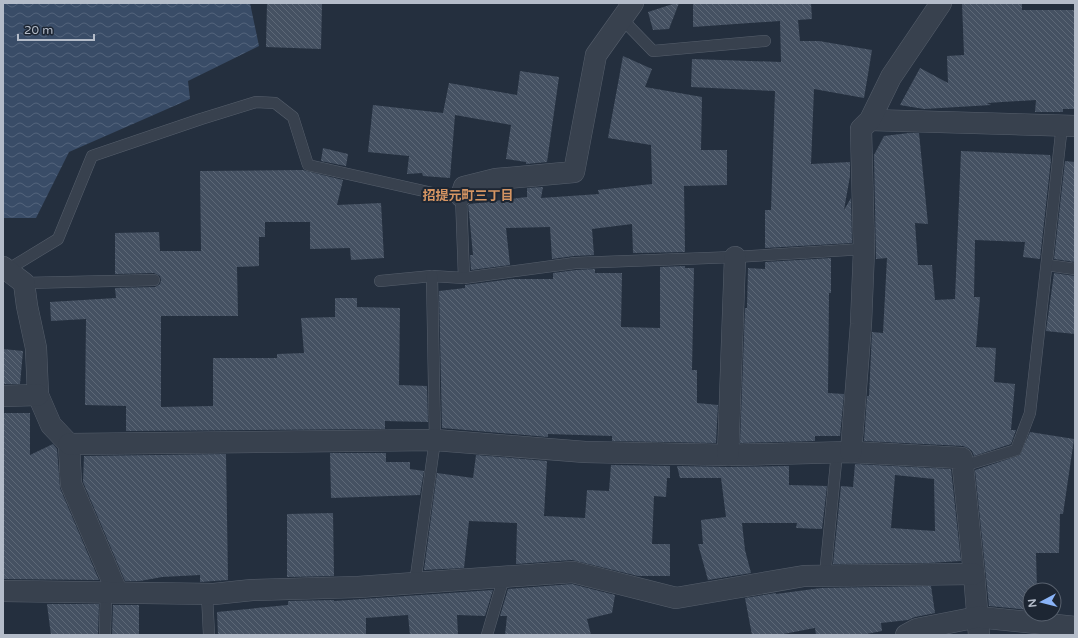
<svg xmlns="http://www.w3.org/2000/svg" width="1078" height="638" font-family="'Varela Round','Noto Sans JP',sans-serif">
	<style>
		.water { fill: url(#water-waves) }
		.building { fill: url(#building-back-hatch); fill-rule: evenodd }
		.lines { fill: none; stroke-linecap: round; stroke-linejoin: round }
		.service-casing { stroke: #565f6c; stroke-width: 12 }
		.minor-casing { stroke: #565f6c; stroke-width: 22 }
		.service { stroke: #38414e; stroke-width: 11 }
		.minor { stroke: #38414e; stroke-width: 21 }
		.labels { text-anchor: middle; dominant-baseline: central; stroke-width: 4; stroke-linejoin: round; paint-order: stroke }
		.neighbourhood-label { font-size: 13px; font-weight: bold; fill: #d59563; stroke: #1d2633 }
	</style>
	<defs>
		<pattern id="water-waves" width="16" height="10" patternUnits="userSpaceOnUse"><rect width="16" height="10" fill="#394c67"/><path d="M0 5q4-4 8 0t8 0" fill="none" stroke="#53647b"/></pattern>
		<pattern id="building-back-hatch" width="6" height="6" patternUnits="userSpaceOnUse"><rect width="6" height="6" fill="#455162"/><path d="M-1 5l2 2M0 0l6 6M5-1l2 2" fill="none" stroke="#5d6877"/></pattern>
	</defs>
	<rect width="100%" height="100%" fill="#242f3e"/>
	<path class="water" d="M3,3H250L259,46L188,81L190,99L69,152L36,218H4Z"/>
	<g class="building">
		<path d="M267,3H322L321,49L266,47Z"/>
		<path d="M676,3H679L669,29L653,30L648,12Z"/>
		<path d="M693,3H811L812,19L798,20L800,41H819L872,50L864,98L814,89L811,164L850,162V176L844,210L851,198L852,243L765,248V210H771L775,91L691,87L692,59L781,62L780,21L693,27Z"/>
		<path d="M962,3H1022V10H1075V109H1063V112H1035L1036,100L987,103L991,105L924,109L900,105L920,68L948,83L947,56L964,55Z"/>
		<path d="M623,56L652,69L645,87L702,97L701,150H727V185L684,186L685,252L633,253L632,224L592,229L594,255L574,256L552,259L550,227L506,228L510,265L471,270L470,255H473L469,213L468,205L470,204L527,197V188L543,187L541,198L599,194L598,190L652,184L651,145L608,138Z"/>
		<path d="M520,71L559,77L547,162L526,164V162L506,159L511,125L455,115L450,178L423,176L422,173L407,174L409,156L368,152L373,105L443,113L449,83L517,95Z"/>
		<path d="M909,133H919L928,224L915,223L918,265H932L935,300L955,299L961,151L1050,155L1051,160L1040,259L1023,257L1025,242L975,240L974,297H980L976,347L996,348L994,382L1015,384L1011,430H1016L1011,444L974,456L972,451L968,448L963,446L864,441L867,396H869L872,332L883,333L887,258L876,259L874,155L884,136Z"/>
		<path d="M323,148L348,154L346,166L321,161Z"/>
		<path d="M1065,161L1075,162V262L1054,259Z"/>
		<path d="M303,170L343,180L337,205L381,203L384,258L351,260L350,248L310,249V222H265V237H259V266L237,267L238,316H161V407L213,406V358H277V354L304,353L301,318L335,317V298H357V307L400,308L399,385L427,386L428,422L385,421V429L126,431V406L85,405L86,319L51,321L50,302L116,298L115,288L155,287L160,284L161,280L160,276L154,273L115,274V233L159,232L160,251H201L200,171Z"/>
		<path d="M831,258V293H829L828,393L844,394L840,436H815V441L740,443L745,308H747L748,268L765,269V262Z"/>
		<path d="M685,266V268H694L692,370H697V403L718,405L716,443L612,441V436L548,434V437L442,428L439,291L465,288V285L511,279H553V273L576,270L595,269V273H622L621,327L660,328V267Z"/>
		<path d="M1054,273L1075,276V334L1046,331Z"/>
		<path d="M3,349L23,351L20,384H3Z"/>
		<path d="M3,413H30V455L53,444L57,449L60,488L99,580L3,579Z"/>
		<path d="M1030,432L1074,439L1063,514H1060L1059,553H1036L1037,590H1030V610L989,606L975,470L1020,455Z"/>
		<path d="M330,453H386V462H410V469L424,471L420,495L331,498Z"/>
		<path d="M226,454L228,580L200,582V575L162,577L140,581H125L83,482L84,456Z"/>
		<path d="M476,455L547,461L544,516L585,518L587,490L609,491L611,465L670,466V478H667L666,497L654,496L652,544H670V576H638L572,560L516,564L517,523L469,521L464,568L424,570L437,473L473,478Z"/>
		<path d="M855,464L951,469L961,561L928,563L833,564L841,486L853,487ZM895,475L934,479L935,531L891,528Z"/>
		<path d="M677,466L728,467L789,466V485L827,486L822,529L796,528L797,523H742L745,550L751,573L708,580L698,544H703L701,520L726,517L721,478H680Z"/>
		<path d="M333,513L334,576L287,577V514Z"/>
		<path d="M572,584L615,595L612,613L587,619L591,635H505L507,616H500L508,589Z"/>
		<path d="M931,586L935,613L915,617L908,620L881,623L882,631L861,635H816L815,628L778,635H752L745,598L776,593V594L821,588Z"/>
		<path d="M493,590L485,616L457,615L458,635H410L408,615L366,618V635H218L217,612L288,605V601L334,600V601Z"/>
		<path d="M47,604H99L98,635H51Z"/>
		<path d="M113,605H139V635H112Z"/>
	</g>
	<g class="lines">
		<defs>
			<g id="service">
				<path d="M622,19L653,51L765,41"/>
				<path d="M1047,265L1075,269"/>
				<path d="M7,270L58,239L92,156L201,119L256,102L275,103L293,117L308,165L446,196H461L464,278"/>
				<path d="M380,281L432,276L464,278L575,263L735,257L864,249"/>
				<path d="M24,283L154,280"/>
				<path d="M963,466L1016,450L1030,413L1062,125"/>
				<path d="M825,575L837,452"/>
				<path d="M415,583L435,440L432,276"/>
				<path d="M207,594L209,635"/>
				<path d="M105,635L106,592"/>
				<path d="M487,635L504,577"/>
			</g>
			<g id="minor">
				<path d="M870,120L1075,126"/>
				<path d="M461,196L464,187L496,179L574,172L596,55L633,3"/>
				<path d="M3,267L24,283L27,306L36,348L38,395L51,425L69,444L71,484L117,592"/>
				<path d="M3,396L38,395"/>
				<path d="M69,444L435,440L585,452L728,455L851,452L962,458L974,574L979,635"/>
				<path d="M851,452L861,324L864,249L861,129L870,120L891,77L941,3"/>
				<path d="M728,455L735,257"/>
				<path d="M3,591L214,594L252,590L358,587L573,572L676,598L804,576L974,574"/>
				<path d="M906,635L917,629L978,617L1075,627"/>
			</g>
		</defs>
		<use href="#service" class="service-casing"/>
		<use href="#minor" class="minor-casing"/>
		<use href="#service" class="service"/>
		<use href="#minor" class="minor"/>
	</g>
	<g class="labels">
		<g class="neighbourhood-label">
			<text x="468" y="196">招提元町三丁目</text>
		</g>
	</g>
	<rect width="1078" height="638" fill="none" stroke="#b4bcc9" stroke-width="8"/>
	<g transform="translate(1042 602) rotate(263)"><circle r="19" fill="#1d2633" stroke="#59626f"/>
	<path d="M0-3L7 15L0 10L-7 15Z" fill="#8ab4f8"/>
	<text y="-6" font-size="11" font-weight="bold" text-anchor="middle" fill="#b4bcc9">N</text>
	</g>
	<path d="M18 34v6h76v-6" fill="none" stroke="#b4bcc9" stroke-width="2"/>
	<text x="24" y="34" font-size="12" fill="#b4bcc9" stroke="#1d2633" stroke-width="3" paint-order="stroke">20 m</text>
</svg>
